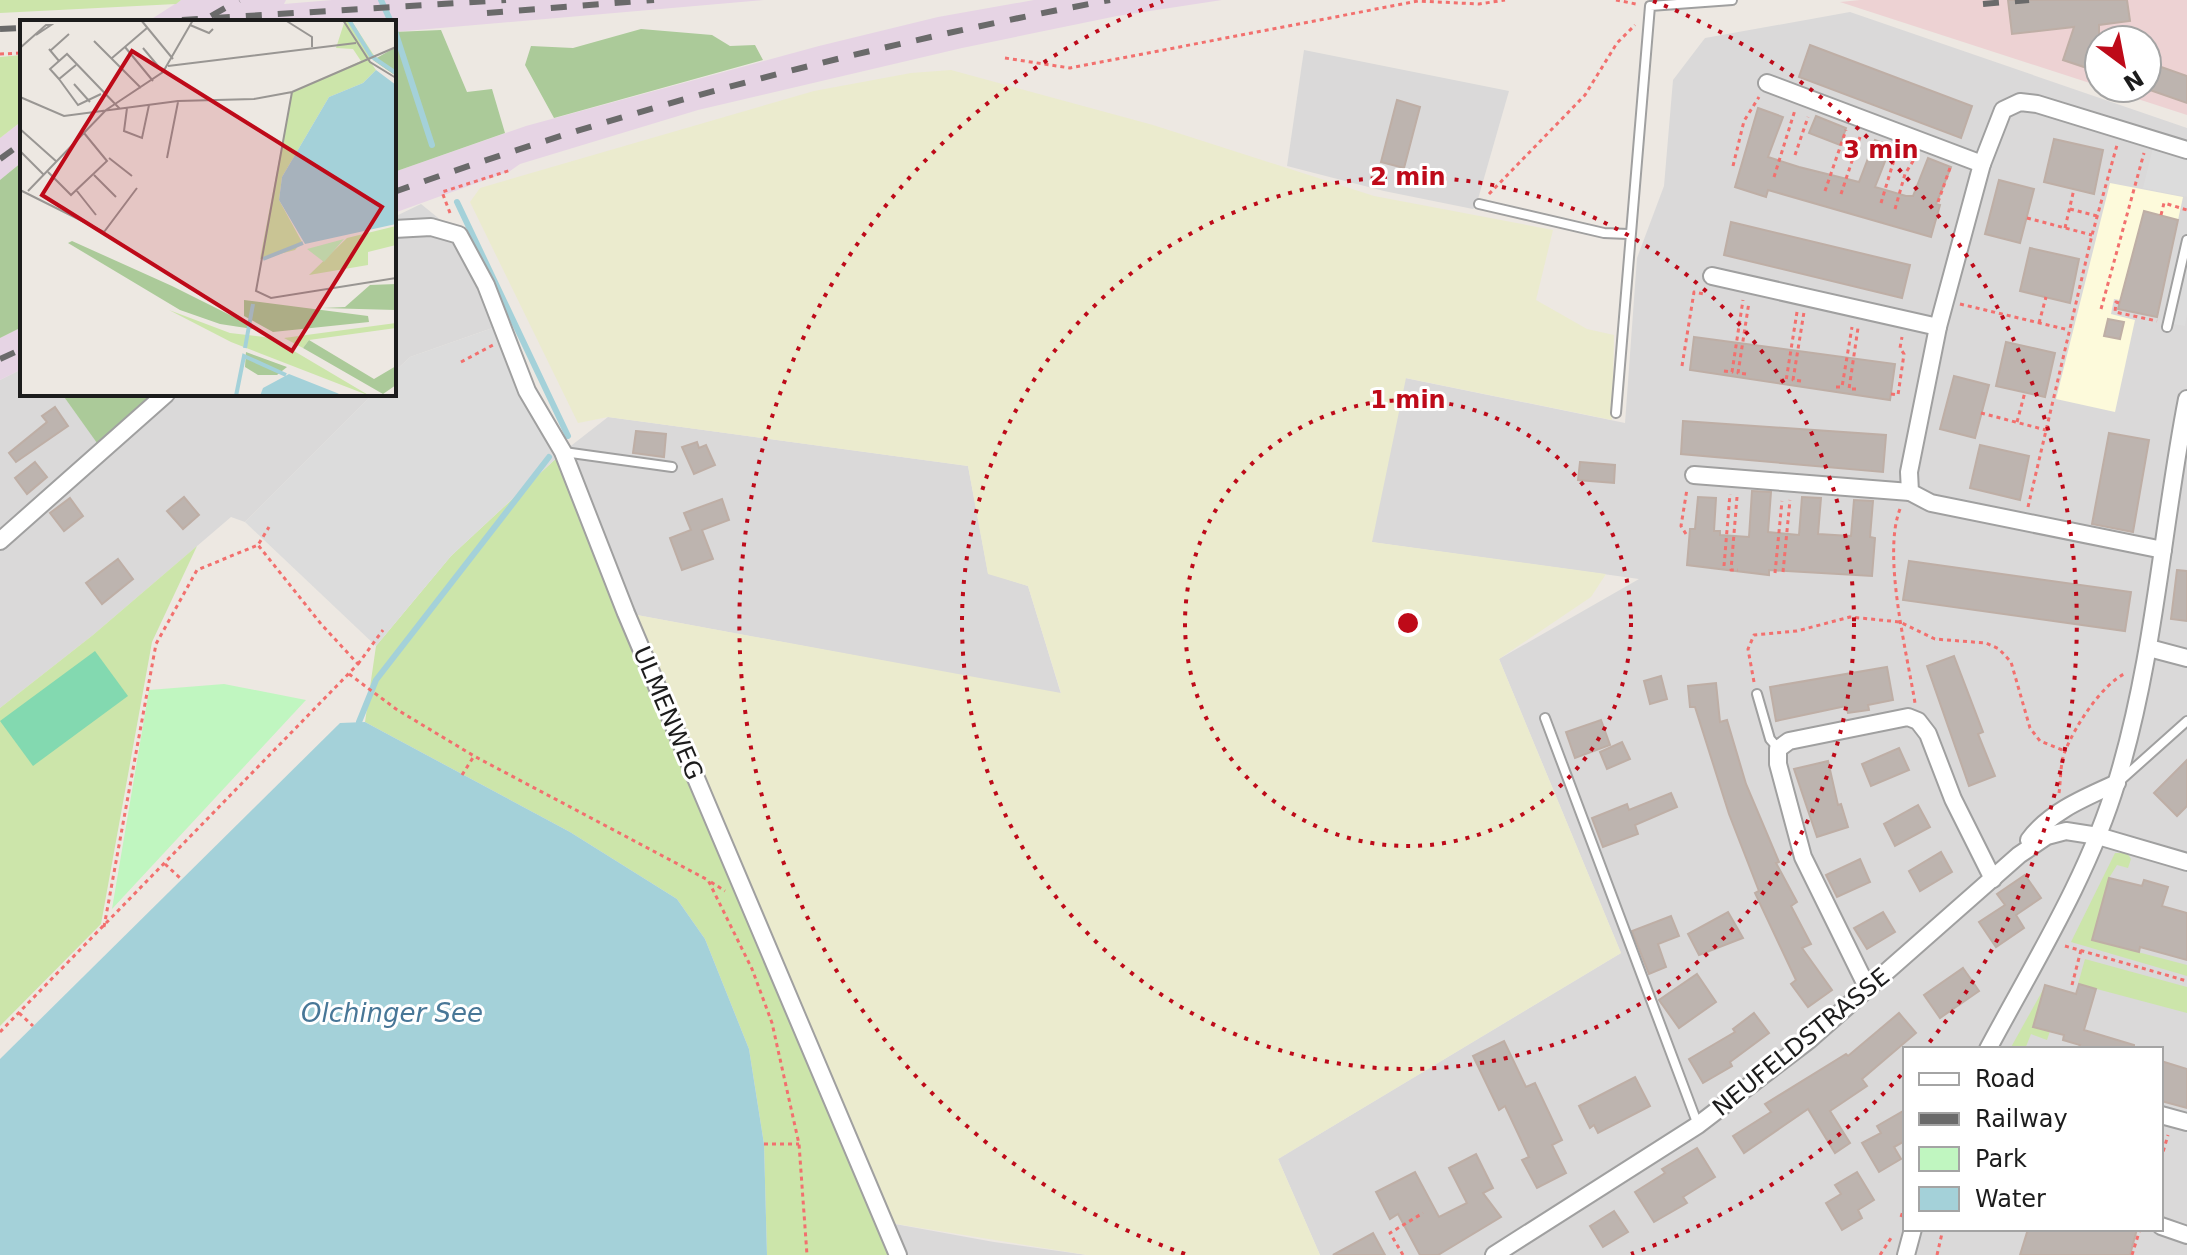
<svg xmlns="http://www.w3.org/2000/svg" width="2187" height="1255" font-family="'DejaVu Sans',sans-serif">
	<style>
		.residential { fill: #dad9d9; fill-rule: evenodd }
		.commercial { fill: #edd2d3 }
		.industrial { fill: #e6d4e4 }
		.education { fill: #fdfadb }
		.farmland { fill: #ebebce }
		.grass { fill: #cce5aa }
		.forest { fill: #abca99 }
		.park { fill: #c0f6c0 }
		.pitch { fill: #83d9b0 }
		.parking { fill: #dcdcdc }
		.water { fill: #a4d1d9 }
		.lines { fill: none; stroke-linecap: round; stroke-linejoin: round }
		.stream { stroke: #a4d1d9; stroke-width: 6 }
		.building { fill: #bdb4af; stroke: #beaea5; stroke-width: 2 }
		.lane-casing { stroke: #a0a0a0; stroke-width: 12 }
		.street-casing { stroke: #a0a0a0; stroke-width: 20 }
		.path { stroke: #f2706e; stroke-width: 3; stroke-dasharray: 4 4; stroke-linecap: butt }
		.lane { stroke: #fff; stroke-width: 8 }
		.street { stroke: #fff; stroke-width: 16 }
		.rail { stroke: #6a6a6a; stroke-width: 6; stroke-dasharray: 16 16; stroke-linecap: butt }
		.ring { fill: none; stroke: #be0a19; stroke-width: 4; stroke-dasharray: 4 8 }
		.labels { text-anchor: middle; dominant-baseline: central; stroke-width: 6; stroke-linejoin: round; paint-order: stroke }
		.street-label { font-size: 24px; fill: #1c1c1c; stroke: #fff }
		.water-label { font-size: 26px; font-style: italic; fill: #487797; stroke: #fff }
		.inset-river { fill: none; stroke: #a4d1d9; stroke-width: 4 }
		.inset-road { fill: none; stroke: #999693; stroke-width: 2 }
		.view { fill: #be0a19; fill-opacity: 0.15; stroke: #be0a19; stroke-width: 4 }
		.inset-edge { fill: none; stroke: #1c1c1c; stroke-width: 4 }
		.centre { fill: #be0a19; stroke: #fff; stroke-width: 4 }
		.ring-label { font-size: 24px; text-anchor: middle; font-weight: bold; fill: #be0a19; stroke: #fff; stroke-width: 6; stroke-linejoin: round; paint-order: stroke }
	</style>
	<rect width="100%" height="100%" fill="#ede8e2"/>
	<g class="residential">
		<path d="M1850,12L2187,128V1255H1320L1278,1159L1621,953L1499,659L1639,579L1371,542L1405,378L1625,423L1637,258L1664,186L1673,80L1705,38ZM1905,1049H2161V1229H1905Z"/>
		<path d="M1304,50L1509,91L1476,206L1473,209L1384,191L1287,166Z"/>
		<path d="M421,204L459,235L501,325L410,357L394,372V217Z"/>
		<path d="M22,369V394H62L97,442L156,394H373L245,522L231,517L93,635L0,708V380Z"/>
		<path d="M608,417L968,466L988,573L1028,586L1061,694L626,613L563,452Z"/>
		<path d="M884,1222L994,1242L1087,1255H898Z"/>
	</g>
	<path class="commercial" d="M1860,0H2187V115L2104,88H2147V40H2099V86L1840,2Z"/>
	<g class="industrial">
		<path d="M181,0H286L284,4L332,0H764L394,32V22H147Z"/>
		<path d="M1034,0H1222L1117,16L962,48L698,110L520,164L510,171L394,213V172L526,126L819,46L938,17Z"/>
		<path d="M22,121V162L0,180V138Z"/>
		<path d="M22,327V369L0,380V338Z"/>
	</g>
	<path class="education" d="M2110,183L2183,197L2157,317L2118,309L2120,300L2114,299L2111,314L2135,320L2115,412L2056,399Z"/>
	<path class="farmland" d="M951,70L1153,125L1374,196L1553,230L1536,300L1587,329L1614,335L1612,420L1406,378L1372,542L1606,574L1591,597L1499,659L1621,953L1278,1159L1320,1255H1087L884,1222L626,613L1061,693L1028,586L988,574L968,466L608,417L578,423L470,202L480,188L814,91L911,73Z"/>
	<g class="grass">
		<path d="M0,0H181L176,4L0,13Z"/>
		<path d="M22,55V121L0,138V57Z"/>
		<path d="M563,452L898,1255H767L764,1144L749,1049L705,939L677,899L570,832L365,722L376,646L451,556Z"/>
		<path d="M197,546L152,642L101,924L0,1026V708L93,635Z"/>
		<path d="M2115,853H2127L2131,859L2128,868L2117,865L2109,878L2092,940L2187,965V976L2071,942Z"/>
		<path d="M2085,959L2187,987V1013L2078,984Z"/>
		<path d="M2044,988L2034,1027L2050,1031L2047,1040L2031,1034L2025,1049H2010Z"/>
	</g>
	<g class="forest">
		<path d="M641,29L712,35L730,46L755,45L763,60L554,118L525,65L531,46L573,48Z"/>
		<path d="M441,30L467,92L492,89L505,133L394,172V32Z"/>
		<path d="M22,162V327L0,338V180Z"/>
		<path d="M62,394H156L97,443Z"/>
	</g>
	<path class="park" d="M224,684L306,700L112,909L149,690Z"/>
	<path class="pitch" d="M95,651L128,696L33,766L0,721Z"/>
	<g class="parking">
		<path d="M2155,140L2187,150V197L2143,188Z"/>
		<path d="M2187,241V314L2185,326L2168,323Z"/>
		<path d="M501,325L563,452L451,556L376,646L245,522L373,394H394V372L410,357Z"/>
	</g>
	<path class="water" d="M365,722L570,832L677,899L705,939L749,1049L764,1144L767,1255H0V1059L340,723Z"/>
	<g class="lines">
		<g class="stream">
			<path d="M381,0L391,22"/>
			<path d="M394,28L432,145"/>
			<path d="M457,202L568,436"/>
			<path d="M359,722L376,680L549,457"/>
		</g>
	</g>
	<g class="building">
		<path d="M2008,0H2127L2130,21L2099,25V72L2063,60L2074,27L2012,34Z"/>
		<path d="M1810,45L1972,106L1961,138L1799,77Z"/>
		<path d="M2147,62L2187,76V103L2147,89Z"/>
		<path d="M1397,100L1420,107L1404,168L1381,162Z"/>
		<path d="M1758,108L1783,117L1768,157L1799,167L1859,182L1875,140L1891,146L1875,187L1906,196H1913L1928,158L1951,167L1936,204L1940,205L1931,237L1768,190L1766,197L1735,187Z"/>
		<path d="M1816,116L1846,128L1840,145L1809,133Z"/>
		<path d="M2054,139L2103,150L2094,194L2044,182Z"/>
		<path d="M1999,180L2034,189L2020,243L1985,234Z"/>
		<path d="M2144,211L2178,220L2157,317L2118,309Z"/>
		<path d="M1731,222L1910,265L1902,298L1724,255Z"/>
		<path d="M2030,248L2079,259L2070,303L2020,291Z"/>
		<path d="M2108,319L2124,322L2120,339L2104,336Z"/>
		<path d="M1694,337L1895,364L1890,400L1690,370Z"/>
		<path d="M2006,342L2055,353L2045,397L1996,386Z"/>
		<path d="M1954,376L1989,385L1975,438L1940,429Z"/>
		<path d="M55,407L68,426L16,462L9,453L47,422L42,416Z"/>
		<path d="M1683,421L1886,435L1883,472L1681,454Z"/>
		<path d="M636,431L666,434L664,457L633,453Z"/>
		<path d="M2109,433L2149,440L2133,532L2092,524Z"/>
		<path d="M697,442L699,448L706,445L715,465L694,474L682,447Z"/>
		<path d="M1980,445L2029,456L2020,500L1970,488Z"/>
		<path d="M35,462L47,477L27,494L15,478Z"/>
		<path d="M1580,462L1615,465L1614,483L1578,480Z"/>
		<path d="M1752,491L1771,492L1768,532L1799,535L1802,497L1821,498L1818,534L1851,536L1854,500L1873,501L1870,537L1875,538L1872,576L1769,570V575L1687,565L1690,529H1695L1698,497L1716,498L1714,531H1720V535L1749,537Z"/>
		<path d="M184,497L199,515L183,529L167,511Z"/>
		<path d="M70,498L83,516L64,531L50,513Z"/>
		<path d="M722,499L729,520L702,530L713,559L682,570L670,538L691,530L684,513Z"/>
		<path d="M118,559L133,579L102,604L86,583Z"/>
		<path d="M1909,561L2131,592L2125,631L1903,600Z"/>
		<path d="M2177,570L2187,571V621L2171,619Z"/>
		<path d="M1954,656L1983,732L1978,734L1995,776L1969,786L1927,666Z"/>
		<path d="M1887,667L1893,700L1868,705L1869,710L1848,713L1846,706L1776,721L1770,687Z"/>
		<path d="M1661,676L1667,699L1650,704L1644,681Z"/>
		<path d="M1716,683L1720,722L1727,720L1746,784L1779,862L1776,863L1797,902L1791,906L1811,944L1802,948L1832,990L1808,1007L1791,984L1796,980L1755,893L1759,891L1729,814L1695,707H1690L1688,686Z"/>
		<path d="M1601,720L1610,745L1575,758L1566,732Z"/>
		<path d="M1622,742L1630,759L1607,769L1600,752Z"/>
		<path d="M1899,748L1909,770L1871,786L1862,764Z"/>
		<path d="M2187,760V806L2177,816L2154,793Z"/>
		<path d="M1828,761L1838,805L1841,804L1848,827L1817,837L1794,769Z"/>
		<path d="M1671,793L1677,807L1635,825L1638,834L1603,847L1592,818L1627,804L1629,810Z"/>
		<path d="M1918,805L1930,827L1895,846L1884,824Z"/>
		<path d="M1941,852L1952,872L1920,891L1909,871Z"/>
		<path d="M1860,859L1870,882L1837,897L1826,875Z"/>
		<path d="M2025,875L2041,898L2016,915L2024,928L1996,947L1979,922L2005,905L1997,894Z"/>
		<path d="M2109,878L2142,886L2144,880L2168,887L2162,906L2187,913V960L2140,947L2139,952L2092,940Z"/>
		<path d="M1728,912L1743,938L1699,955L1688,934Z"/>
		<path d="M1883,912L1895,932L1867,949L1854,928Z"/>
		<path d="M1671,916L1679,936L1658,944L1666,967L1649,974L1632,931Z"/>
		<path d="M1963,968L1979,991L1940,1018L1924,995Z"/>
		<path d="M1697,974L1716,1002L1679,1028L1659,1000Z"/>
		<path d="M2079,984L2096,989L2084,1030L2134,1045V1049H2078L2080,1045L2063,1040L2064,1035L2033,1027L2045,985L2076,994Z"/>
		<path d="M1754,1013L1769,1033L1730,1062L1732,1066L1703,1083L1689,1059L1735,1032L1733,1029Z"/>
		<path d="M1899,1013L1916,1033L1862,1079L1867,1086L1830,1111L1850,1143L1835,1153L1808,1109L1744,1153L1733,1136L1771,1112L1765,1104L1846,1054L1848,1056Z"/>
		<path d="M1504,1041L1526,1087L1535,1083L1562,1140L1552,1145L1566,1173L1537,1188L1522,1160L1529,1157L1505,1106L1499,1110L1473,1056Z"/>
		<path d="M2161,1061L2187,1069V1108L2161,1101Z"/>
		<path d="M1635,1077L1650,1106L1598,1133L1594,1125L1590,1128L1579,1106Z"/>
		<path d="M1905,1110V1141L1894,1147L1901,1159L1879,1172L1862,1143L1881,1133L1877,1126Z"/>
		<path d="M1697,1148L1715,1177L1683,1197L1687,1203L1654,1222L1635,1192L1665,1173L1662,1169Z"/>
		<path d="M1476,1154L1493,1188L1483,1193L1501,1217L1438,1255H1420L1398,1214L1390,1219L1376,1192L1415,1172L1439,1217L1467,1203L1449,1168Z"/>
		<path d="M1857,1172L1874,1200L1858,1210L1862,1218L1842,1230L1826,1203L1841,1194L1835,1185Z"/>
		<path d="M1614,1211L1628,1232L1603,1247L1590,1226Z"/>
		<path d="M2028,1229H2137L2130,1255H2020Z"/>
		<path d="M1373,1233L1385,1255H1333Z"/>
	</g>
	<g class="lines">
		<defs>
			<g id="lane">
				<path d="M1479,204L1604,233L1628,234"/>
				<path d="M2167,327L2187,240"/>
				<path d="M1616,413L1650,6L1732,0"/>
				<path d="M564,452L672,467"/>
				<path d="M1757,694L1770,739L1778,748"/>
				<path d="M1545,718L1698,1125"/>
				<path d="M2122,779L2187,721"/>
			</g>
			<g id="street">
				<path d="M1767,83L1982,164"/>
				<path d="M394,229L431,227L459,235L486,285L527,391L563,452L626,613L898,1255"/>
				<path d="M1712,276L1938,327"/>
				<path d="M1694,475L1910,492"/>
				<path d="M0,541L166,394"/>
				<path d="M2163,550L1931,503L1910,492L1909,472L1938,327L1982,164L2003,110L2020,102L2037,104L2187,150"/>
				<path d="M2149,648L2187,658"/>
				<path d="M2029,840C2049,812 2086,797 2117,783"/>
				<path d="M1868,989L1803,857L1778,764V749L1789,741L1908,717L1918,721L1928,734L1953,799L1993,879"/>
				<path d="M1988,1049C2034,963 2089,875 2117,781C2155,656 2162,527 2187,399"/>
				<path d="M2161,1115L2187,1122"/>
				<path d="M2161,1226L2187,1235"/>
				<path d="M1494,1255L1698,1125L1809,1040L2019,855L2047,836L2066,831L2098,836L2187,862"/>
				<path d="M1906,1255L1913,1229"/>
			</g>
		</defs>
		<use href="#lane" class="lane-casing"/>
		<use href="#street" class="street-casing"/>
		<g class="path">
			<path d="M1616,0L1636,4"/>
			<path d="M0,54L22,53"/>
			<path d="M1005,58L1070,68L1418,1L1479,4L1505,0"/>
			<path d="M1795,155L1808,117"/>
			<path d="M1733,166L1744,121L1759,97"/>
			<path d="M1774,177L1795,110"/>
			<path d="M1825,191L1846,130"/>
			<path d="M1489,194L1585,95L1617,43L1635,25"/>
			<path d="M1841,194L1860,137"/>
			<path d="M1938,202L1950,168"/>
			<path d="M1881,203L1897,150"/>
			<path d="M1895,209L1905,174L1915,158"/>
			<path d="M2070,209L2097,216"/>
			<path d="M450,213L442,192L511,170"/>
			<path d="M2161,215L2164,203L2187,210"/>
			<path d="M2027,218L2092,235"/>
			<path d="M2065,228L2074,189"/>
			<path d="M2119,303L2116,302L2115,312L2157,321"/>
			<path d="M1960,304L2069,330"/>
			<path d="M2101,309L2144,153"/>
			<path d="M2039,323L2046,297"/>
			<path d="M461,362L493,345"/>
			<path d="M1682,366L1694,292L1704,294L1705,291"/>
			<path d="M1724,371L1732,372L1743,300"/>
			<path d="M1746,374L1738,373L1749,302"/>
			<path d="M1780,380L1786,381L1797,312"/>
			<path d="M1801,381L1793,380L1804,312"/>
			<path d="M1836,387H1842L1852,327"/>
			<path d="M1856,389H1849L1858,328"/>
			<path d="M1891,394L1898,395L1904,354L1900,348L1902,337"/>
			<path d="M1981,413L2046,430"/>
			<path d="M2017,422L2025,392"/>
			<path d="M1737,497L1731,570H1738"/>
			<path d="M2028,507L2092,235L2117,145"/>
			<path d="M1900,509C1882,555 1907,653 1915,703"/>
			<path d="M1686,534L1681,526L1687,489"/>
			<path d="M1724,566L1730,494"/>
			<path d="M1783,572L1790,500"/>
			<path d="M1775,573L1782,501"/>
			<path d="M358,664L383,630"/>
			<path d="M349,674L396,709L474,756L708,880L752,969L772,1023L799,1144L807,1255"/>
			<path d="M1754,682L1748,649L1754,635L1797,631L1850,617L1900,622L1935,639L1986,643L1999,649L2011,662L2030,728L2040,741L2065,751"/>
			<path d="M462,775L474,756"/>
			<path d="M2059,793C2061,779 2060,761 2066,749C2076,725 2101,686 2124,674"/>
			<path d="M165,864L181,879"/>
			<path d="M711,882L725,891"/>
			<path d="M104,927L156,644L197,570L258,545L269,527"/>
			<path d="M2065,946L2187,981"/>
			<path d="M2072,985L2081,950"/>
			<path d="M19,1013L33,1026"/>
			<path d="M0,1032L358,664L321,624L258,545"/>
			<path d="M764,1144H799"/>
			<path d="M2161,1159L2168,1135"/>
			<path d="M1901,1217L1905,1205"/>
			<path d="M1403,1255L1390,1233L1423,1213"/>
			<path d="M1880,1255L1893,1235"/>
			<path d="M1937,1255L1943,1229"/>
			<path d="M2132,1255L2140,1229"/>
		</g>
		<use href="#lane" class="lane"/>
		<use href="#street" class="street"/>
		<g class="rail">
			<path d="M1983,4L2029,0"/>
			<path d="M487,13L654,0"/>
			<path d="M211,16L239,0"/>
			<path d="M150,22L506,0"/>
			<path d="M0,29L22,28"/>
			<path d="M0,159L22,143"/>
			<path d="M394,192C628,108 866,46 1110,0"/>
			<path d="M0,359L22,349"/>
		</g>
	</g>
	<g class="ring">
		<circle cx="1408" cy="623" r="223"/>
		<circle cx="1408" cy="623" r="446"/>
		<path d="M1901 1075A669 669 0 0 1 1631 1254M1185 1254A669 669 0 0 1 1163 1M1653 1A669 669 0 0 1 1924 1049"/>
	</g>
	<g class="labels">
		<g class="street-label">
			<text transform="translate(668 713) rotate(67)">ULMENWEG</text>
			<text transform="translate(1801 1042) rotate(-39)">NEUFELDSTRASSE</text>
		</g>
		<g class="water-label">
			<text x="392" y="1013">Olchinger See</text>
		</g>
	</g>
	<g transform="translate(20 20)">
		<rect width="376" height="376" fill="#ede8e2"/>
		<path d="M325,0H331L355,37L349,40L356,50L343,63L309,77L262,157L259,180L282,222L275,230L240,239L272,72L341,41L333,29L316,28ZM376,206V225L348,232V245L289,255L327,218ZM149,290L210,313L252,318L350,376L211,322ZM376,303V308L289,320L283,328L264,318Z" fill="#cce5aa"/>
		<path d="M376,27V56L353,40ZM52,221L152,266L240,310L200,304L160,290L48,223ZM376,264V290L302,288L325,287L350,265ZM224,280L348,296L349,302L253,312L224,296ZM289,320L354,359L376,346V365L363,374L283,328ZM226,332L267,347L257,355H238L225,347Z" fill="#abca99"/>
		<path d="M324,219L304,242L287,229Z" fill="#c0f6c0"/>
		<path d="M356,50L376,65V204L285,224L259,180L262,157L309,77L343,63ZM269,354L317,373L323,376H240L243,368Z" fill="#a4d1d9"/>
		<path class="inset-river" d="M329,0L351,36L376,53M243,239L283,223M225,328L233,284M216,376L224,336L266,355"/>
		<path class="inset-road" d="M121,0L153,39M265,0L292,17V27M323,0L350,42L376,58M170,5L189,13L193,9M74,21L121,68M105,27L133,61M0,28L26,5H31L16,15M123,28L143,52M29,29L39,41L47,34L100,89M30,31L49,14M92,38L127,8M39,41L30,49L39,59L56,45M148,46L336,23M39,59L58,85L81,74M54,64L70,82M272,72L236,271L251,278L376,258M0,77L44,96L158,81L234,79L272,72L376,27M107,88L104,111L122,118L129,85M0,109L37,142M0,131L24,155M89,138L112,156M147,138L158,82M28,152L51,175L87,141L64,113M74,155L96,177M0,170L84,212L117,168M8,171L86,90L143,52L173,0M57,171L76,195"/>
		<path class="view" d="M112,31L362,187L272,331L22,175Z"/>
		<rect width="376" height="376" class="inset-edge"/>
	</g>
	<circle cx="1408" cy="623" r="12" class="centre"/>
	<g class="ring-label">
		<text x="1881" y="158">3 min</text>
		<text x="1408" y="185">2 min</text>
		<text x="1408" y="408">1 min</text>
	</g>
	<rect x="1903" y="1047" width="260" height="184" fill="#ffffff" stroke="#a4a4a4" stroke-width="2"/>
	<rect x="1919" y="1073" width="40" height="12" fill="#ffffff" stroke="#a4a4a4" stroke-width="2"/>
	<text x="1975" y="1087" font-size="24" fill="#1c1c1c">Road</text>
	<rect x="1919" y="1113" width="40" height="12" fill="#6a6a6a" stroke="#a4a4a4" stroke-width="2"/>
	<text x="1975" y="1127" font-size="24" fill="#1c1c1c">Railway</text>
	<rect x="1919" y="1147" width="40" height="24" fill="#c0f6c0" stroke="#a4a4a4" stroke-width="2"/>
	<text x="1975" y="1167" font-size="24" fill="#1c1c1c">Park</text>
	<rect x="1919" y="1187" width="40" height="24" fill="#a4d1d9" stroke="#a4a4a4" stroke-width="2"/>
	<text x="1975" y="1207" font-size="24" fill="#1c1c1c">Water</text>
	<g transform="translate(2123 64) rotate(148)"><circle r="38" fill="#ffffff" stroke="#a4a4a4" stroke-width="2"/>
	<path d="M0-6L14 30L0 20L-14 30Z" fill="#be0a19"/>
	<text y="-12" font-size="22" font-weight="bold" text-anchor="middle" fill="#1c1c1c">N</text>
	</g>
</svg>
